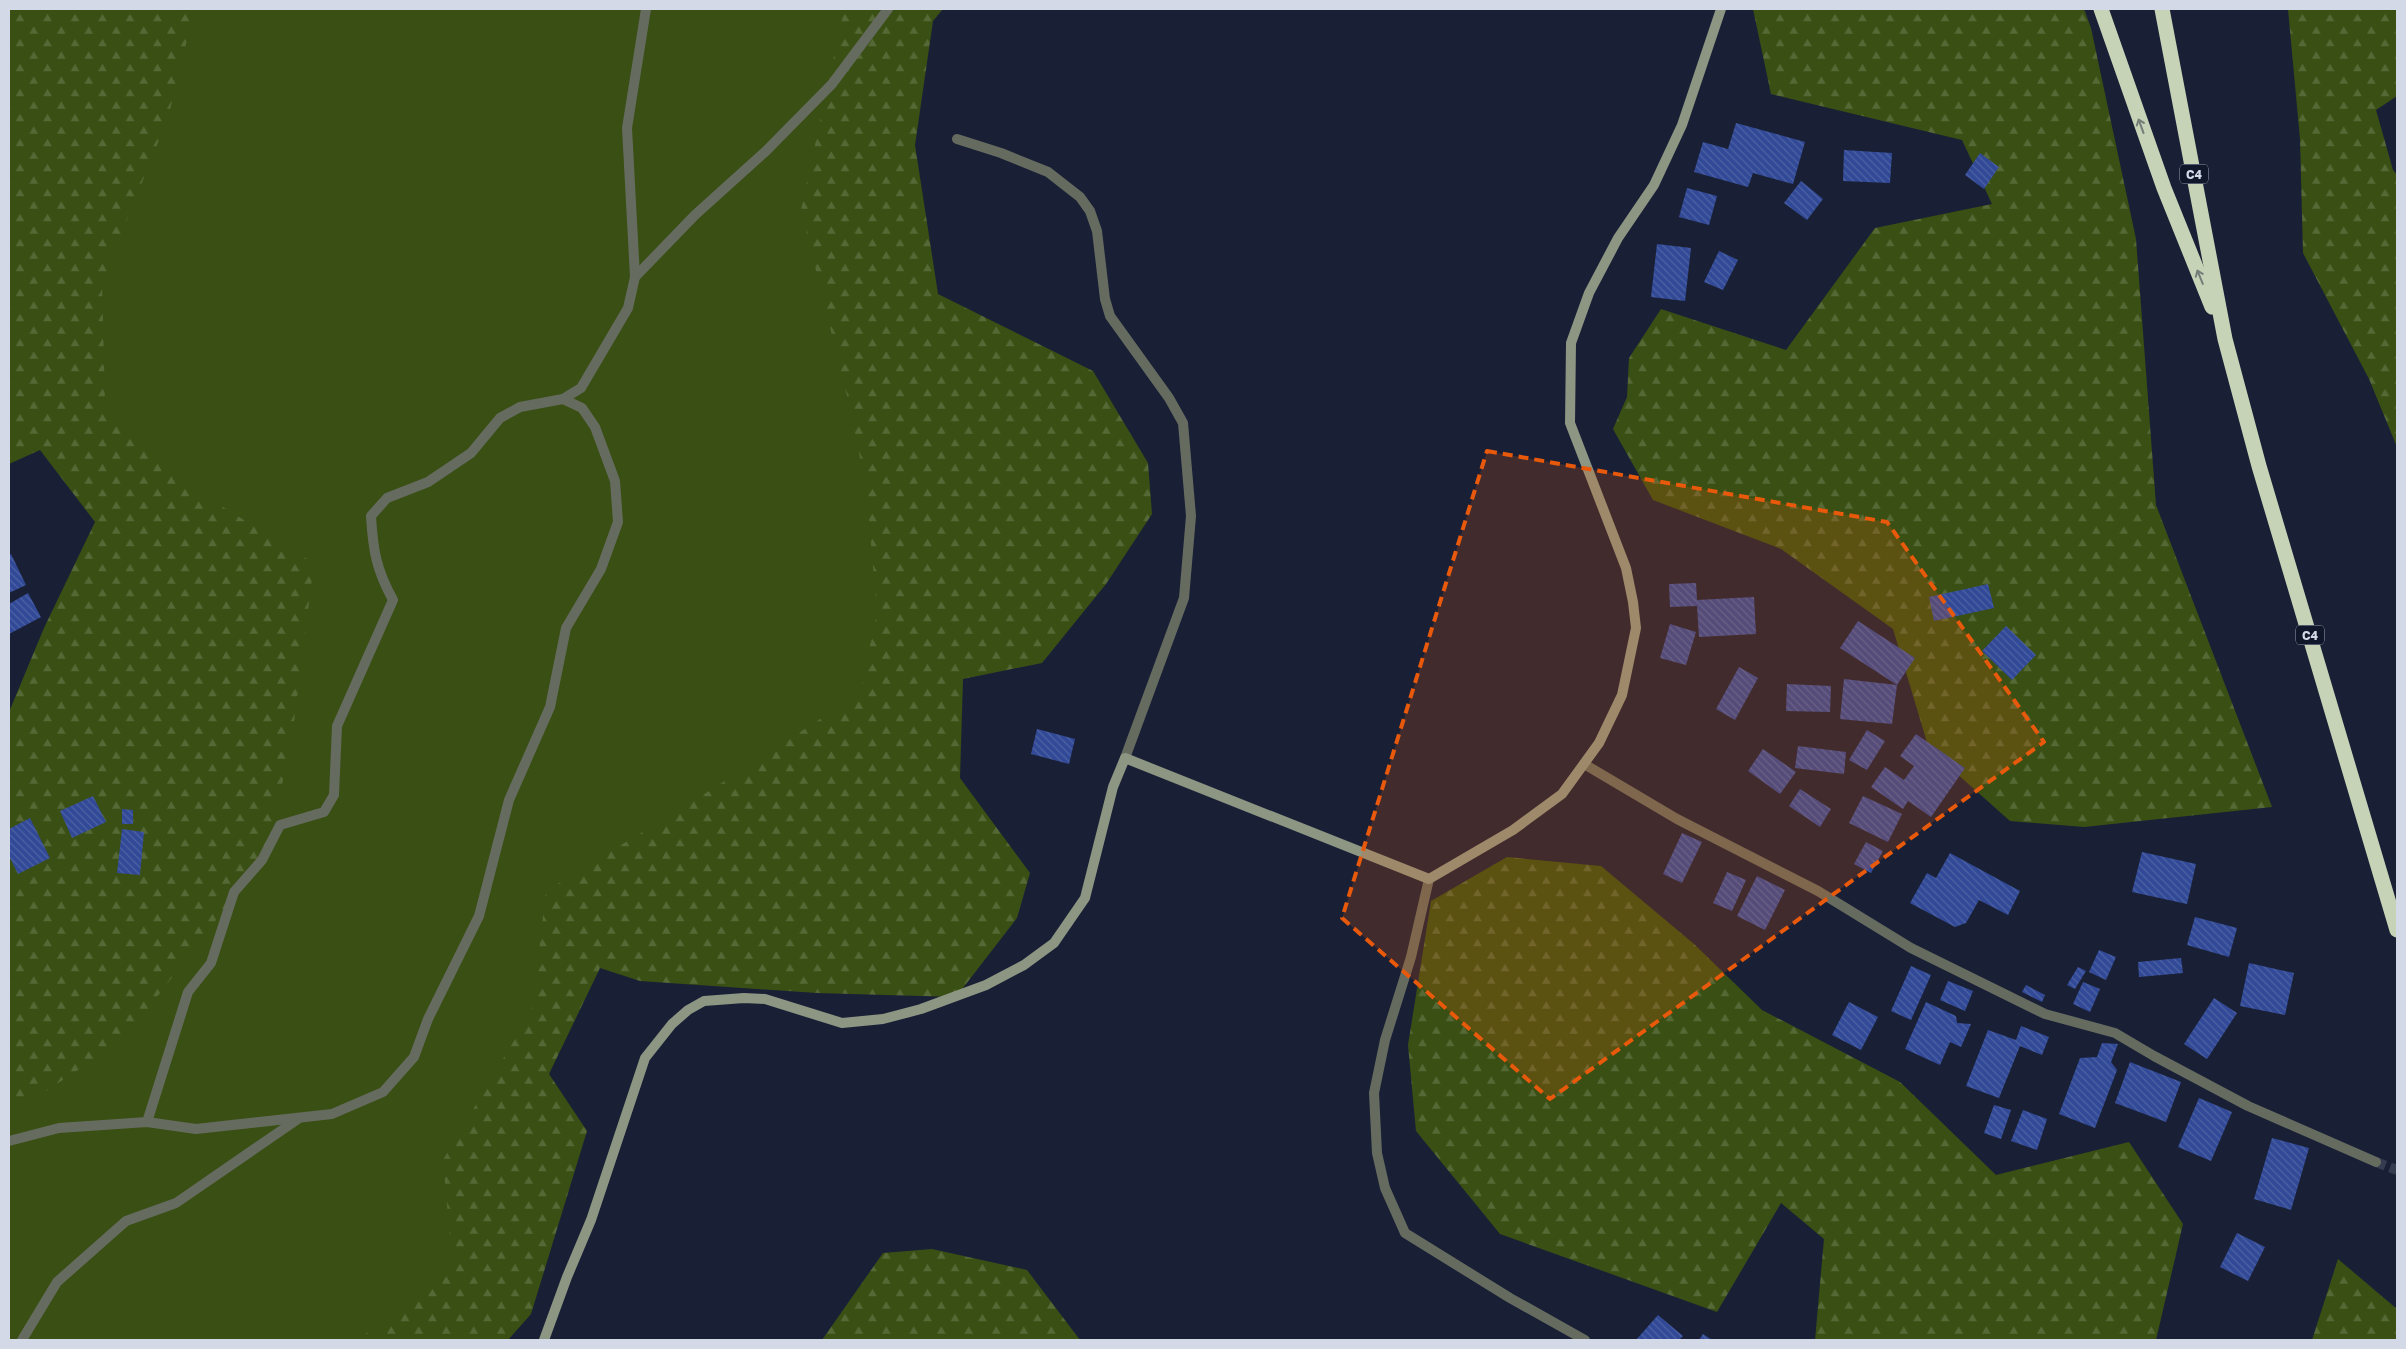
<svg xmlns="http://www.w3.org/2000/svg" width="2406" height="1349" font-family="'Golos Text',sans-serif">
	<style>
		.grass { fill: #394f13 }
		.forest { fill: url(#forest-firs) }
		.building { fill: url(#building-back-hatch) }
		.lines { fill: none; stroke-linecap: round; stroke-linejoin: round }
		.street-tunnel { stroke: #353c50; stroke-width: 10; stroke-dasharray: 10 5; stroke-linecap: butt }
		.lane { stroke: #666b60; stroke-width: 10 }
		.street { stroke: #666b60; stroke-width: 10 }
		.secondary { stroke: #8d9583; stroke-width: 10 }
		.highway { stroke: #c6d3b7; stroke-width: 15 }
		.oneway { stroke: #747e78 }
		.marked { fill: #e8590c; fill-opacity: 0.2; stroke: #e8590c; stroke-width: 4; stroke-dasharray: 10 6; stroke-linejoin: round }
		.labels { text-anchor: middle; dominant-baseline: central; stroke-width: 4.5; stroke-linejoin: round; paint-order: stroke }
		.shield { fill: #10172a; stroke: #989fae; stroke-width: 1 }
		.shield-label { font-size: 12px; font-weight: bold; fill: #d3d9e7 }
	</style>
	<defs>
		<pattern id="forest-firs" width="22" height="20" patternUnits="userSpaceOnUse" patternTransform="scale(1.25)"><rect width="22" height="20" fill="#394f13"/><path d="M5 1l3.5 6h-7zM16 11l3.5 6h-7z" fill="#556835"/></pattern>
		<pattern id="building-back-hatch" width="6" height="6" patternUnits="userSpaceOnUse" patternTransform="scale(1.25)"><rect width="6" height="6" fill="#314996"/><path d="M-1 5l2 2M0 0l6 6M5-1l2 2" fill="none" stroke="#4e63a5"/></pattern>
	</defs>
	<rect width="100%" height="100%" fill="#192035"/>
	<path class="grass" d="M159,9H922L873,81L908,748L579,932L447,1340H9V970L219,705L25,347Z"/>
	<g class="forest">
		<path d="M9,9H210L188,36L168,118L102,282L105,403L189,486L314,563L290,754L262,860L124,1040L46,1091L9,1108V712L44,628L95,522L40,450L9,464Z"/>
		<path d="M844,9H943L933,21L915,145L938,294L1093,371L1148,463L1152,514L1106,584L1042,663L963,679L960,778L1030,873L1017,918L956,997L817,993L640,981L600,968L549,1074L587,1131L531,1314L508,1340H358L452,1263L443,1160L532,1010L546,891L714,788L860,693L877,612L866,487L847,396L801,210Z"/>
		<path d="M1753,9H2084L2091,28L2136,239L2156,505L2272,807L2084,827L2010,821L1929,749L1893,629L1781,549L1653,500L1613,429L1627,397L1629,358L1661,309L1786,350L1875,228L1992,204L1962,140L1771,94Z"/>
		<path d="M2288,9H2397V96L2376,110L2393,170L2397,175V447L2369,379L2303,253L2300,139Z"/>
		<path d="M1507,857L1601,866L1694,944L1762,1010L1900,1082L1996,1175L2129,1142L2183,1224L2156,1340H1815L1824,1239L1781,1203L1717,1312L1500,1234L1416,1131L1408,1045L1431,901Z"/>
		<path d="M932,1249L1027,1270L1080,1340H822L883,1253Z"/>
		<path d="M2338,1259L2397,1309V1340H2312Z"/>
	</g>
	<g class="building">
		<path d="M1736,123L1805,142L1793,184L1753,173L1748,187L1694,172L1703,142L1728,149Z"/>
		<path d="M1844,150L1892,153L1890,183L1843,181Z"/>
		<path d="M1980,153L1999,167L1984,189L1965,175Z"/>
		<path d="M1801,181L1823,199L1807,220L1784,203Z"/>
		<path d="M1687,188L1717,196L1709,225L1679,217Z"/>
		<path d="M1657,244L1691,248L1685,301L1651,297Z"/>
		<path d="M1719,251L1738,260L1723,290L1704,282Z"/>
		<path d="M11,554L26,585L9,593V555Z"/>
		<path d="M1696,583L1697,600L1754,597L1756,634L1699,637L1697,606L1670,607L1669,584Z"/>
		<path d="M1988,584L1994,608L1934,621L1929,597Z"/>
		<path d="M28,593L41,617L9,634V604Z"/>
		<path d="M1858,621L1915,658L1897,685L1840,648Z"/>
		<path d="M1670,624L1696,632L1686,665L1660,658Z"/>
		<path d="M2006,626L2036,655L2012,680L1982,651Z"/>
		<path d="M1739,667L1758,678L1735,720L1716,709Z"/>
		<path d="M1844,679L1897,685L1892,724L1840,719Z"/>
		<path d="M1787,684L1831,686L1830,712L1786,711Z"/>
		<path d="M1037,729L1075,739L1069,764L1031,754Z"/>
		<path d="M1867,730L1885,741L1867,770L1849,760Z"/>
		<path d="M1916,734L1965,768L1931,817L1908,801L1903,809L1871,787L1885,767L1904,780L1914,766L1900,756Z"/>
		<path d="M1798,746L1846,752L1844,774L1795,768Z"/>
		<path d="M1763,749L1796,772L1780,794L1748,771Z"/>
		<path d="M1800,789L1831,809L1820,827L1789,806Z"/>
		<path d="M93,796L106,822L72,838L60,811Z"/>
		<path d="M1863,796L1902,814L1888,842L1849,823Z"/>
		<path d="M122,809L133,810V824H122Z"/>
		<path d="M30,818L50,858L18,874L9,856V829Z"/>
		<path d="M122,829L144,832L140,875L117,873Z"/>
		<path d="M1682,833L1702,842L1682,883L1663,874Z"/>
		<path d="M1866,842L1883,851L1871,873L1854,864Z"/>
		<path d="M2142,852L2196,864L2187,904L2132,892Z"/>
		<path d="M1950,853L2020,891L2008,915L1979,900L1966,923L1955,927L1910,903L1927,873L1936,878Z"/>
		<path d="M1727,872L1746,880L1732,911L1713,903Z"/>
		<path d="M1757,876L1785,890L1765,930L1737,916Z"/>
		<path d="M2195,917L2237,928L2229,957L2187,945Z"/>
		<path d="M2099,950L2116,957L2106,980L2089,972Z"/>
		<path d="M2181,958L2183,973L2139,977L2138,962Z"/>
		<path d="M2249,963L2294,973L2285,1015L2240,1006Z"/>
		<path d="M1911,966L1931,975L1911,1020L1891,1011Z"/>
		<path d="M2078,967L2086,971L2075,989L2067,985Z"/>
		<path d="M1948,981L1973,991L1965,1011L1940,1000Z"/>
		<path d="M2083,982L2100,989L2090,1012L2073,1004Z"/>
		<path d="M2026,985L2045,995L2042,1002L2022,992Z"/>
		<path d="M2214,998L2237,1013L2207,1059L2184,1044Z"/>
		<path d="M1849,1002L1878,1017L1861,1050L1832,1035Z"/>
		<path d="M1926,1002L1956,1016L1957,1023L1971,1024L1961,1047L1950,1042L1940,1065L1905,1049Z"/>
		<path d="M2021,1026L2049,1037L2042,1055L2020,1046L1999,1098L1966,1086L1988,1030L2016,1040Z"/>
		<path d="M2102,1043L2118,1044L2111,1062L2117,1070L2095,1128L2059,1114L2080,1058L2097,1057Z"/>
		<path d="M2130,1062L2181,1082L2166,1122L2115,1103Z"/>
		<path d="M2199,1098L2232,1112L2211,1161L2178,1147Z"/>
		<path d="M1994,1105L2011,1110L2001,1139L1984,1133Z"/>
		<path d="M2023,1110L2047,1119L2037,1150L2011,1141Z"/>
		<path d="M2272,1138L2309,1148L2291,1210L2254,1199Z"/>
		<path d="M2237,1233L2265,1247L2248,1281L2220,1267Z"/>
		<path d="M1658,1315L1683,1336L1679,1340H1636Z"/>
		<path d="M1703,1334L1712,1340H1699Z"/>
	</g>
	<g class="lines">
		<path class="street-tunnel" d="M2376,1162L2397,1170"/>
		<g class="lane">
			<path d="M635,277L695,215L766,151L832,84L888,9"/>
			<path d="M147,1122L188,992L211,963L234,892L262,860L280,825L324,812L334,795L337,726L393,600C376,569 373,550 371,516L387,498L428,482L471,453L500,418L520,407L563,399L581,388L628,308L635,277L627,128L646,9"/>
			<path d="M9,1141L59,1128L147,1122L196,1129L332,1114L383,1092L414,1057L428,1019L479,916L509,800L550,707L566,628L601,569L618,522L615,481L595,427L582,408L563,399"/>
			<path d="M22,1340L57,1282L126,1221L176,1203L298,1119"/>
		</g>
		<g class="street">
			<path d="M957,139L1001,153L1048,172L1080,197L1090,211L1097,231L1105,299L1110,316L1169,398L1183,423L1191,516L1184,598L1125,758"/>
			<path d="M1584,764L1677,819L1818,891L1911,948L2045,1014L2115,1033L2154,1056L2248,1106L2376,1162"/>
			<path d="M1429,879L1411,957L1385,1040L1374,1093L1377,1153L1385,1188L1405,1233L1510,1298L1585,1340"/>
		</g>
		<path class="secondary" d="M544,1340L567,1277L591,1220L645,1058L672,1024L688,1010L704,1001L744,998L765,999L842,1023L883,1019L921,1009L986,985L1024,965L1054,943L1085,898L1113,787L1125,758L1429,879L1513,830L1562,794L1599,743L1622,695L1636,628L1633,602L1626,568L1570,423L1571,343L1589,293L1618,238L1654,185L1682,125L1721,9"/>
		<g class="highway">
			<path d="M2101,9L2164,188L2212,307"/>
			<path d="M2162,9L2225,339L2259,466L2397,930"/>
		</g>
	</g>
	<defs><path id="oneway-shaft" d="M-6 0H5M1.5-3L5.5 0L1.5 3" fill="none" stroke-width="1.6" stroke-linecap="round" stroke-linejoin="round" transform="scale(1.25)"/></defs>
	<g class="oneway">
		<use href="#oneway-shaft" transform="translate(2141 126) rotate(-110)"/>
		<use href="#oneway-shaft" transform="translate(2200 277) rotate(-112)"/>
	</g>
	<path class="marked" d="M1487,451L1887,522L2044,742L1550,1099L1342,918Z"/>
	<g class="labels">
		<g class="shield">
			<rect x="2180" y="164.5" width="28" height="19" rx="4"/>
			<rect x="2296" y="625.5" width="28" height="19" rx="4"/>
		</g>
		<g class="shield-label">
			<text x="2194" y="174">C4</text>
			<text x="2310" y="635">C4</text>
		</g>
	</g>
	<rect width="2406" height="1349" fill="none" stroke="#d3d9e7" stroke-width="20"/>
</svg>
